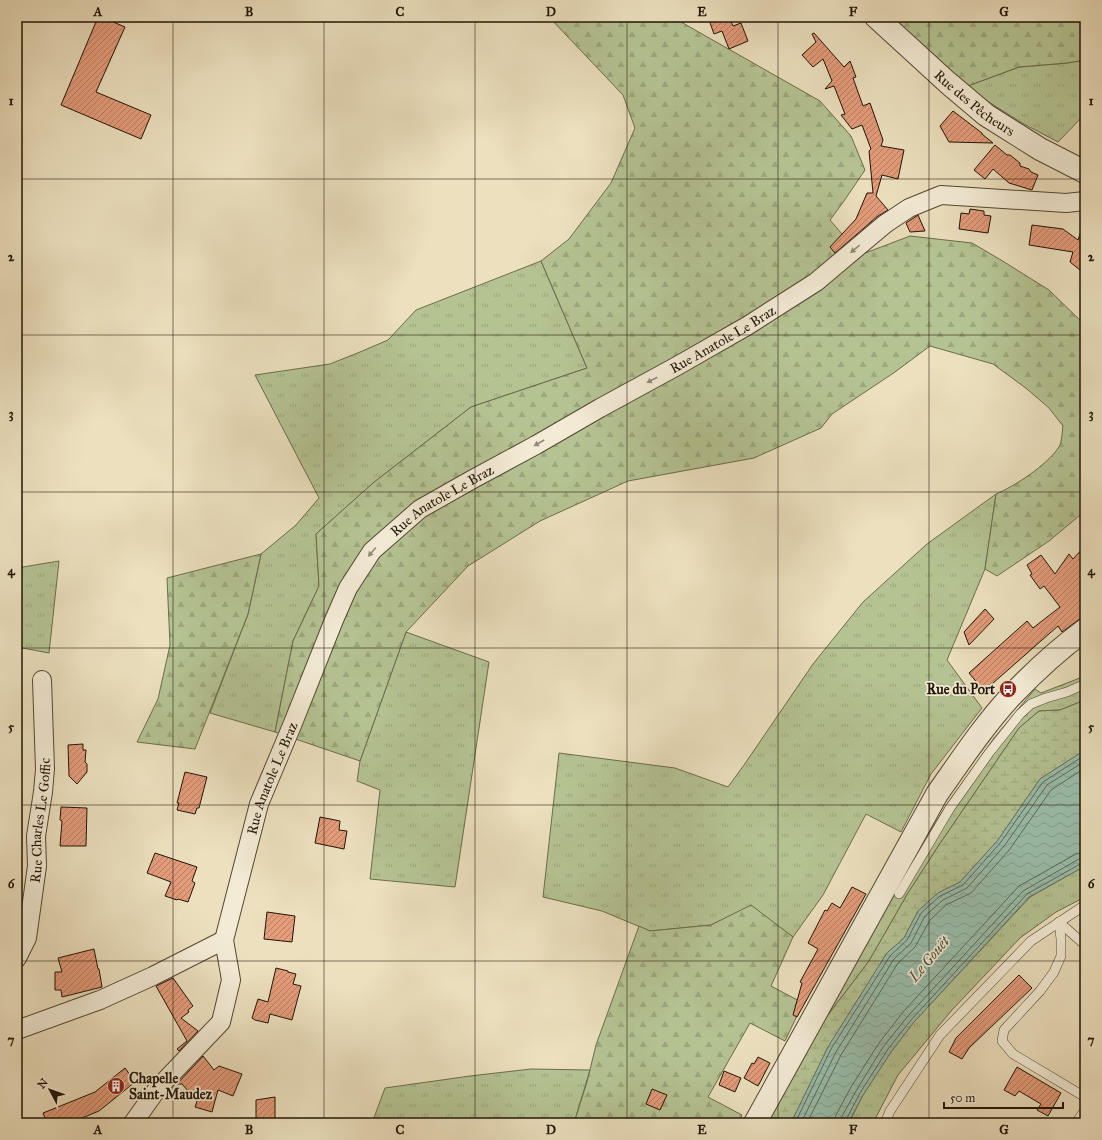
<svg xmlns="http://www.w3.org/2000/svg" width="1102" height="1140" font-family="'IM FELL Great Primer',serif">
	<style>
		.grass { fill: url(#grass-tufts); stroke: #6a6c4c }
		.forest { fill: url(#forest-firs); stroke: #6a6c4c }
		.wetland { fill: url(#wetland-marsh); stroke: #6a6c4c }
		.water { fill: url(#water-waves); stroke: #697a6a }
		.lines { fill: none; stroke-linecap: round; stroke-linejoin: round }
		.shore { stroke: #5d6959; stroke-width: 1 }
		.building { fill: url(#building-hatch); stroke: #201406 }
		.service-casing { stroke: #534734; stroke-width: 10 }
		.minor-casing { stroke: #534734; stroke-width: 20 }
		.tertiary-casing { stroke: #534734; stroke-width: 24 }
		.service { stroke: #f3ebd5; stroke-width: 9 }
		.minor { stroke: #f3ebd5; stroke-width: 18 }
		.tertiary { stroke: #f3ebd5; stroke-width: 22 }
		.oneway { fill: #948a78 }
		.grid { fill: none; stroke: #201406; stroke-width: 1; stroke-opacity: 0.55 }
		.labels { text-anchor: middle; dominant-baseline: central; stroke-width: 3.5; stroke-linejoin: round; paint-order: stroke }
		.street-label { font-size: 14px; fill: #201406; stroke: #f3ebd5 }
		.poi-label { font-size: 14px; font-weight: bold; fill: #201406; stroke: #f3ebd5; text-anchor: end }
		.water-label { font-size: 15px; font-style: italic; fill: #4b5040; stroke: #f3ebd5 }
		.neatline { fill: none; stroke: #201406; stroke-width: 1.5 }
		.grid-label { font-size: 13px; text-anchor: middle; font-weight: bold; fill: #201406 }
	</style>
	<defs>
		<pattern id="grass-tufts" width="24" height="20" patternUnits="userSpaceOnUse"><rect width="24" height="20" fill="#b5c393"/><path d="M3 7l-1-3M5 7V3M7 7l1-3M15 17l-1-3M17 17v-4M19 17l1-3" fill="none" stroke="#9ba77d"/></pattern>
		<pattern id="forest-firs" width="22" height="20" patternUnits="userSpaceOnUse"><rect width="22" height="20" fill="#b5c393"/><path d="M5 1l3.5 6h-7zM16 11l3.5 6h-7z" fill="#9ba77d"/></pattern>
		<pattern id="wetland-marsh" width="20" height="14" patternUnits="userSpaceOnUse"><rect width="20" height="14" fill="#b5c393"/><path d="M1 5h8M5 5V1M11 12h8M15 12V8" fill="none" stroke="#9ba77d"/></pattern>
		<pattern id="water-waves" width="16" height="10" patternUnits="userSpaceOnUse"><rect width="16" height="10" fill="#9abeac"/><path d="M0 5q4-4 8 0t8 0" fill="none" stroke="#84a292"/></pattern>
		<pattern id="building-hatch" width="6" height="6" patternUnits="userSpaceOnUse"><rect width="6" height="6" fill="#e49c7b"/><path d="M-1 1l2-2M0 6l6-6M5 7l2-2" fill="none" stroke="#b87e63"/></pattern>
	</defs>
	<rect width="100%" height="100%" fill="#ece0be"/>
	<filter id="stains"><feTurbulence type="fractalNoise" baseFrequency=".005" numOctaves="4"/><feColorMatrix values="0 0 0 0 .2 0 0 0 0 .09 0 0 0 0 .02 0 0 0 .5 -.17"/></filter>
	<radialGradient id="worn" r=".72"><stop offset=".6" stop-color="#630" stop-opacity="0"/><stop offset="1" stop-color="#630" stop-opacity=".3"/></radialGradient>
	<g class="grass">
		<path d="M1085,60V114L1058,142L1022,123L965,87L1019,67L1067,63Z"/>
		<path d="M541,261L587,368L471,407L373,483L316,534L319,586L293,641L275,732L210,713L248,614L261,554L296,525L319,498L255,375L330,364L360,352L388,340L416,310Z"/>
		<path d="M996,494L985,569L947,660L982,708L931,774L901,832L866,814L823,895L793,937L751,906L711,925L650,931L602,911L543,897L559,753L675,768L728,787L744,765L813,664L863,602L927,544Z"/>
		<path d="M59,561L49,653L17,647V568Z"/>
		<path d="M406,632L489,662L455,887L370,879L380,790L357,781L360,761Z"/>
		<path d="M1085,676V700L1060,710L1039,711L1019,728L939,845L908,893L869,961L809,1040L899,881L947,804L994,738L1035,689L1041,693Z"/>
		<path d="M1085,866V897L1056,912L1020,938L952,1010L898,1075L873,1123H849L863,1095L891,1052L914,1022L1030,897Z"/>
		<path d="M531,1069L590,1070L574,1123H372L385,1088L470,1076Z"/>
	</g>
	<g class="forest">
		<path d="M549,17H677L681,22L820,101L851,136L865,170L844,201L830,220L860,255L910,236L972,243L1001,260L1049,290L1085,325V511L1049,541L997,576L985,569L996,494C1015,486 1047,465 1059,447C1062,442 1062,432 1063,426L1049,408L1027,389L993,364L930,346L895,372L832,414L821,428L754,458L628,481L540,521L468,566L406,632L360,761L275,732L293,641L319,586L316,534L373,483L471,407L587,368L541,261L569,239L611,183L635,128L623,95Z"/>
		<path d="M891,17H1085V60L1067,63L1019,67L965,87Z"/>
		<path d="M261,554L248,614L195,749L137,742L158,699L170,645L167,578Z"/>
		<path d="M751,905L793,937L771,986L803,1003L785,1041L750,1023L708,1097L742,1115L738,1123H574L587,1082L596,1045L639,926L650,931L711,925Z"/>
	</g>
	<path class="wetland" d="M1085,700V750L1040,779L998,840L960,882L938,893L918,911L904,938L887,953L828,1047L791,1123H766L809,1040L869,961L908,893L939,845L1019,728L1039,711L1060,710Z"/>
	<path class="water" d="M1085,750V866L1029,897L914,1022L891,1052L863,1095L848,1123H791L828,1047L887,953L904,938L918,911L938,893L960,882L998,840L1040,779Z"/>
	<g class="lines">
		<g class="shore">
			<path d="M795,1123L831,1049L890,956L907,940L921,913L940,896L963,885L1001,842L1043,782L1085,755"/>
			<path d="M801,1123L836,1052L894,959L911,943L925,916L943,900L967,888L1005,845L1047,785L1085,761"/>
			<path d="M807,1123L841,1055L898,963L915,947L930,920L946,905L971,893L1010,849L1051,790L1085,768"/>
			<path d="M834,1123L836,1115L851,1087L879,1043L903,1012L1019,886L1076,854L1085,852"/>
			<path d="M840,1123L841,1118L856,1091L883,1047L908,1016L1023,891L1079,859L1085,858"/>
			<path d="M845,1123L846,1120L860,1093L888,1049L911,1020L1027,894L1082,863H1085"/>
		</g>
	</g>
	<g class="building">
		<path d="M98,17H102L125,27L96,92L151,115L141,139L61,105Z"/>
		<path d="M708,17H729L733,26L741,23L748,41L729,49L722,31L714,34Z"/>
		<path d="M814,33L844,67L850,61L856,77L853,78L863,106L870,103L883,140L881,146L904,150L898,179L882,175L876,196L888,210L878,216L835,253L830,247L856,219L867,193H873L869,151L871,149L862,125L852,129L841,115L845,114L834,86L825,89L832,81L823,59L813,67L802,55L816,42L812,34Z"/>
		<path d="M953,111L982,133V134L993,143L949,142L940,126Z"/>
		<path d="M995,145L1007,155H1010L1020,163V166L1029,169L1031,172L1038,175L1032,190L1009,183L993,169L985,179L974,170Z"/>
		<path d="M970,209L984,211V215L991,216L988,233L959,229L961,213L969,214Z"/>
		<path d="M918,215L925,231L910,232L906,223Z"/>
		<path d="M1032,225L1063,229L1078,240L1083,225H1085V274L1070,262L1073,252L1029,245Z"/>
		<path d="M1085,546V615L1062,632L1058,626L984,691L969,673L1027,621L1033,628L1060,607L1044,586L1040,589L1030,575L1032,574L1027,565L1041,555L1055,574L1069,554L1073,559Z"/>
		<path d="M985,609L994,619L969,645L964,632Z"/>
		<path d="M83,744V750H86L85,762L87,764V772L77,784L69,776L68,745Z"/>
		<path d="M185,772L207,777L199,808H197L195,814L177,810L179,803H177Z"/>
		<path d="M61,807L87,808L86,846H60L62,821L60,820Z"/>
		<path d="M320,817L340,821L339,830L347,831L344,849L315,843Z"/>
		<path d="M155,853L197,867L192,881L195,883L188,902L178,899L177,900L165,896L171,882L147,873Z"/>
		<path d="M852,887L866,894L797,1017L793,1015L802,983L800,982L818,949L808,943L825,910L827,911L832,903L840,908Z"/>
		<path d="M267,912L295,916L292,942L264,939Z"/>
		<path d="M94,949L98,969H99L102,987L62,997L61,990H55V972H62L58,958Z"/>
		<path d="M276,968L288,971V972L296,974L293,984L301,986L292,1020L270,1014L268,1023L255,1020L252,1018L258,999L268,1002Z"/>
		<path d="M1019,975L1032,988L969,1048L962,1059L949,1052L956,1038Z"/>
		<path d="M173,978L193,1006L188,1010L189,1012L181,1018L198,1031L179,1051L177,1049L187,1041L156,986Z"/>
		<path d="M203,1056L214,1070L219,1066L242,1074L233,1096L218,1090L212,1112L195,1107L197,1101L182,1084H177Z"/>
		<path d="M758,1057L770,1063L758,1086L744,1078L752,1063L754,1064Z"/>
		<path d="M1017,1067L1061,1093L1048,1116L1037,1110L1041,1104L1019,1091L1015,1096L1004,1090Z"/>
		<path d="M125,1068L135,1082L99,1111L70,1123H47L43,1113L95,1092Z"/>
		<path d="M724,1071L741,1078L735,1092L719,1085Z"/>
		<path d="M652,1089L667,1095L660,1110L646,1104Z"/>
		<path d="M275,1097V1123H256V1100Z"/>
	</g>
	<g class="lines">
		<defs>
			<g id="service">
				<path d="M899,894L950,808L989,753L1020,714L1031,704L1046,698L1067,692L1085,684"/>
				<path d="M1059,922L1061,939V956L1054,972L1040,991L1004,1030L1002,1041L1013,1054L1085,1097"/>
				<path d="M1059,922L1085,945"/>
				<path d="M885,1123L890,1111L940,1035L1031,941L1085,905"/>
				<path d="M1076,1123L1085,1110"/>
			</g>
			<g id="minor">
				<path id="s1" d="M17,958L27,938L37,866L36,836L43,792L45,769L42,680"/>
				<path d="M17,1030L100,1000L153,976L224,940"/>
				<path id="s2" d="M133,1123L158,1088L221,1022L231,980L224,940L259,804L293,723L334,620L348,588L372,551L420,509L473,479L536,445L600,408L677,366L747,326L816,282L885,224L909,208L941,195L1066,203L1085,201"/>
			</g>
			<g id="tertiary">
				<path id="s3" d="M876,17L947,82L986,115L1040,149L1085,172"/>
				<path d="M755,1123L937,794C961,760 984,725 1012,695C1034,672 1059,649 1085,630"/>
			</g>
		</defs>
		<use href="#service" class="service-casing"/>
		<use href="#minor" class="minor-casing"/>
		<use href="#tertiary" class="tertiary-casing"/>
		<use href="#service" class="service"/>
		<use href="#minor" class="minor"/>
		<use href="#tertiary" class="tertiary"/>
	</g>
	<defs><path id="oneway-solid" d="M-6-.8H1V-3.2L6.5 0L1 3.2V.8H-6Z"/></defs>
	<g class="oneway">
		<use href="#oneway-solid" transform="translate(855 249) rotate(140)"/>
		<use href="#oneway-solid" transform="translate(652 380) rotate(152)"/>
		<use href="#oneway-solid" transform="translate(539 443) rotate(150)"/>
		<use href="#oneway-solid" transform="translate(372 552) rotate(130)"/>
	</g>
	<path class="grid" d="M173,17V1123M324,17V1123M475,17V1123M627,17V1123M778,17V1123M929,17V1123M17,179H1085M17,335H1085M17,492H1085M17,648H1085M17,805H1085M17,961H1085"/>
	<defs>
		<symbol id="bus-disc" viewBox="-11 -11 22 22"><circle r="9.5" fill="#8f2418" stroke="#f3ebd5"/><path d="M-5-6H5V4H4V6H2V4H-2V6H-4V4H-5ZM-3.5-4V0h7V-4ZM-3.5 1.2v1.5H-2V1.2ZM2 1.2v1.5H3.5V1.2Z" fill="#fff"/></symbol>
		<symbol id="building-disc" viewBox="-11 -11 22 22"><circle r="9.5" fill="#8f2418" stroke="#f3ebd5"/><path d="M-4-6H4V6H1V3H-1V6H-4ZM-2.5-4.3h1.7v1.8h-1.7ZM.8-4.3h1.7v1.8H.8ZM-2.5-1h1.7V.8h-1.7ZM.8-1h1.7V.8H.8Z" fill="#fff"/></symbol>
	</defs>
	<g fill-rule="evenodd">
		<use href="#bus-disc" x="998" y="679" width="20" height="20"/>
		<use href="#building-disc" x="106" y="1076" width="20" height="20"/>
	</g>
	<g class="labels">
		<g class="street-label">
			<text stroke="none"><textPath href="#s3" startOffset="131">Rue des Pêcheurs</textPath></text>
			<text stroke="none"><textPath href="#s2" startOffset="1047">Rue Anatole Le Braz</textPath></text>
			<text stroke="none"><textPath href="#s2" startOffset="723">Rue Anatole Le Braz</textPath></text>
			<text stroke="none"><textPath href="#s2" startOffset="387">Rue Anatole Le Braz</textPath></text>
			<text stroke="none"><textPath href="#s1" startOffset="141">Rue Charles Le Goffic</textPath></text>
		</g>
		<g class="poi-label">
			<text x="995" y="689">Rue du Port</text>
			<text x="129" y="1078" text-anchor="start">Chapelle<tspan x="129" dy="16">Saint-Maudez</tspan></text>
		</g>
		<g class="water-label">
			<text transform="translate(929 959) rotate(-50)">Le Gouët</text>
		</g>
	</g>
	<rect width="1102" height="1140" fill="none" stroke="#ece0be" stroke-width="44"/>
	<g transform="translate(50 1090) rotate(311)" stroke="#f3ebd5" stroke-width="3" paint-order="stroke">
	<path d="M0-3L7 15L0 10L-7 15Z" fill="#201406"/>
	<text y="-6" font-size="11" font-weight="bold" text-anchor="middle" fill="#201406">N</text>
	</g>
	<path d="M944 1102v6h119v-6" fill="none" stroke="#201406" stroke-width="2"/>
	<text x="950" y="1102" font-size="12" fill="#201406" stroke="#f3ebd5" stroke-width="3" paint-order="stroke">50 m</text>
	<rect x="22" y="22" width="1058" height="1096" class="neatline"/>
	<g class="grid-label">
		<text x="98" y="16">A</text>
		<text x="249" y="16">B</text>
		<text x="400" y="16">C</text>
		<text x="551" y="16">D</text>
		<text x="702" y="16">E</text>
		<text x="853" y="16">F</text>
		<text x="1004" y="16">G</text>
		<text x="11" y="105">1</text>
		<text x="1091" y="105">1</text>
		<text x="11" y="261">2</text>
		<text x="1091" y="261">2</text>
		<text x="11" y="418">3</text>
		<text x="1091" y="418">3</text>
		<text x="11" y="575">4</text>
		<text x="1091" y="575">4</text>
		<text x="11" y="731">5</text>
		<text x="1091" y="731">5</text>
		<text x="11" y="888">6</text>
		<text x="1091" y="888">6</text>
		<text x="11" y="1044">7</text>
		<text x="1091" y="1044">7</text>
		<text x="98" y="1134">A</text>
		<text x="249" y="1134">B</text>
		<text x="400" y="1134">C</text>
		<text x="551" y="1134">D</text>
		<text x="702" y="1134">E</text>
		<text x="853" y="1134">F</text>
		<text x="1004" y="1134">G</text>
	</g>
	<rect width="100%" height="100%" filter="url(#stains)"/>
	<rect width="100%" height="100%" fill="url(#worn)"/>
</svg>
